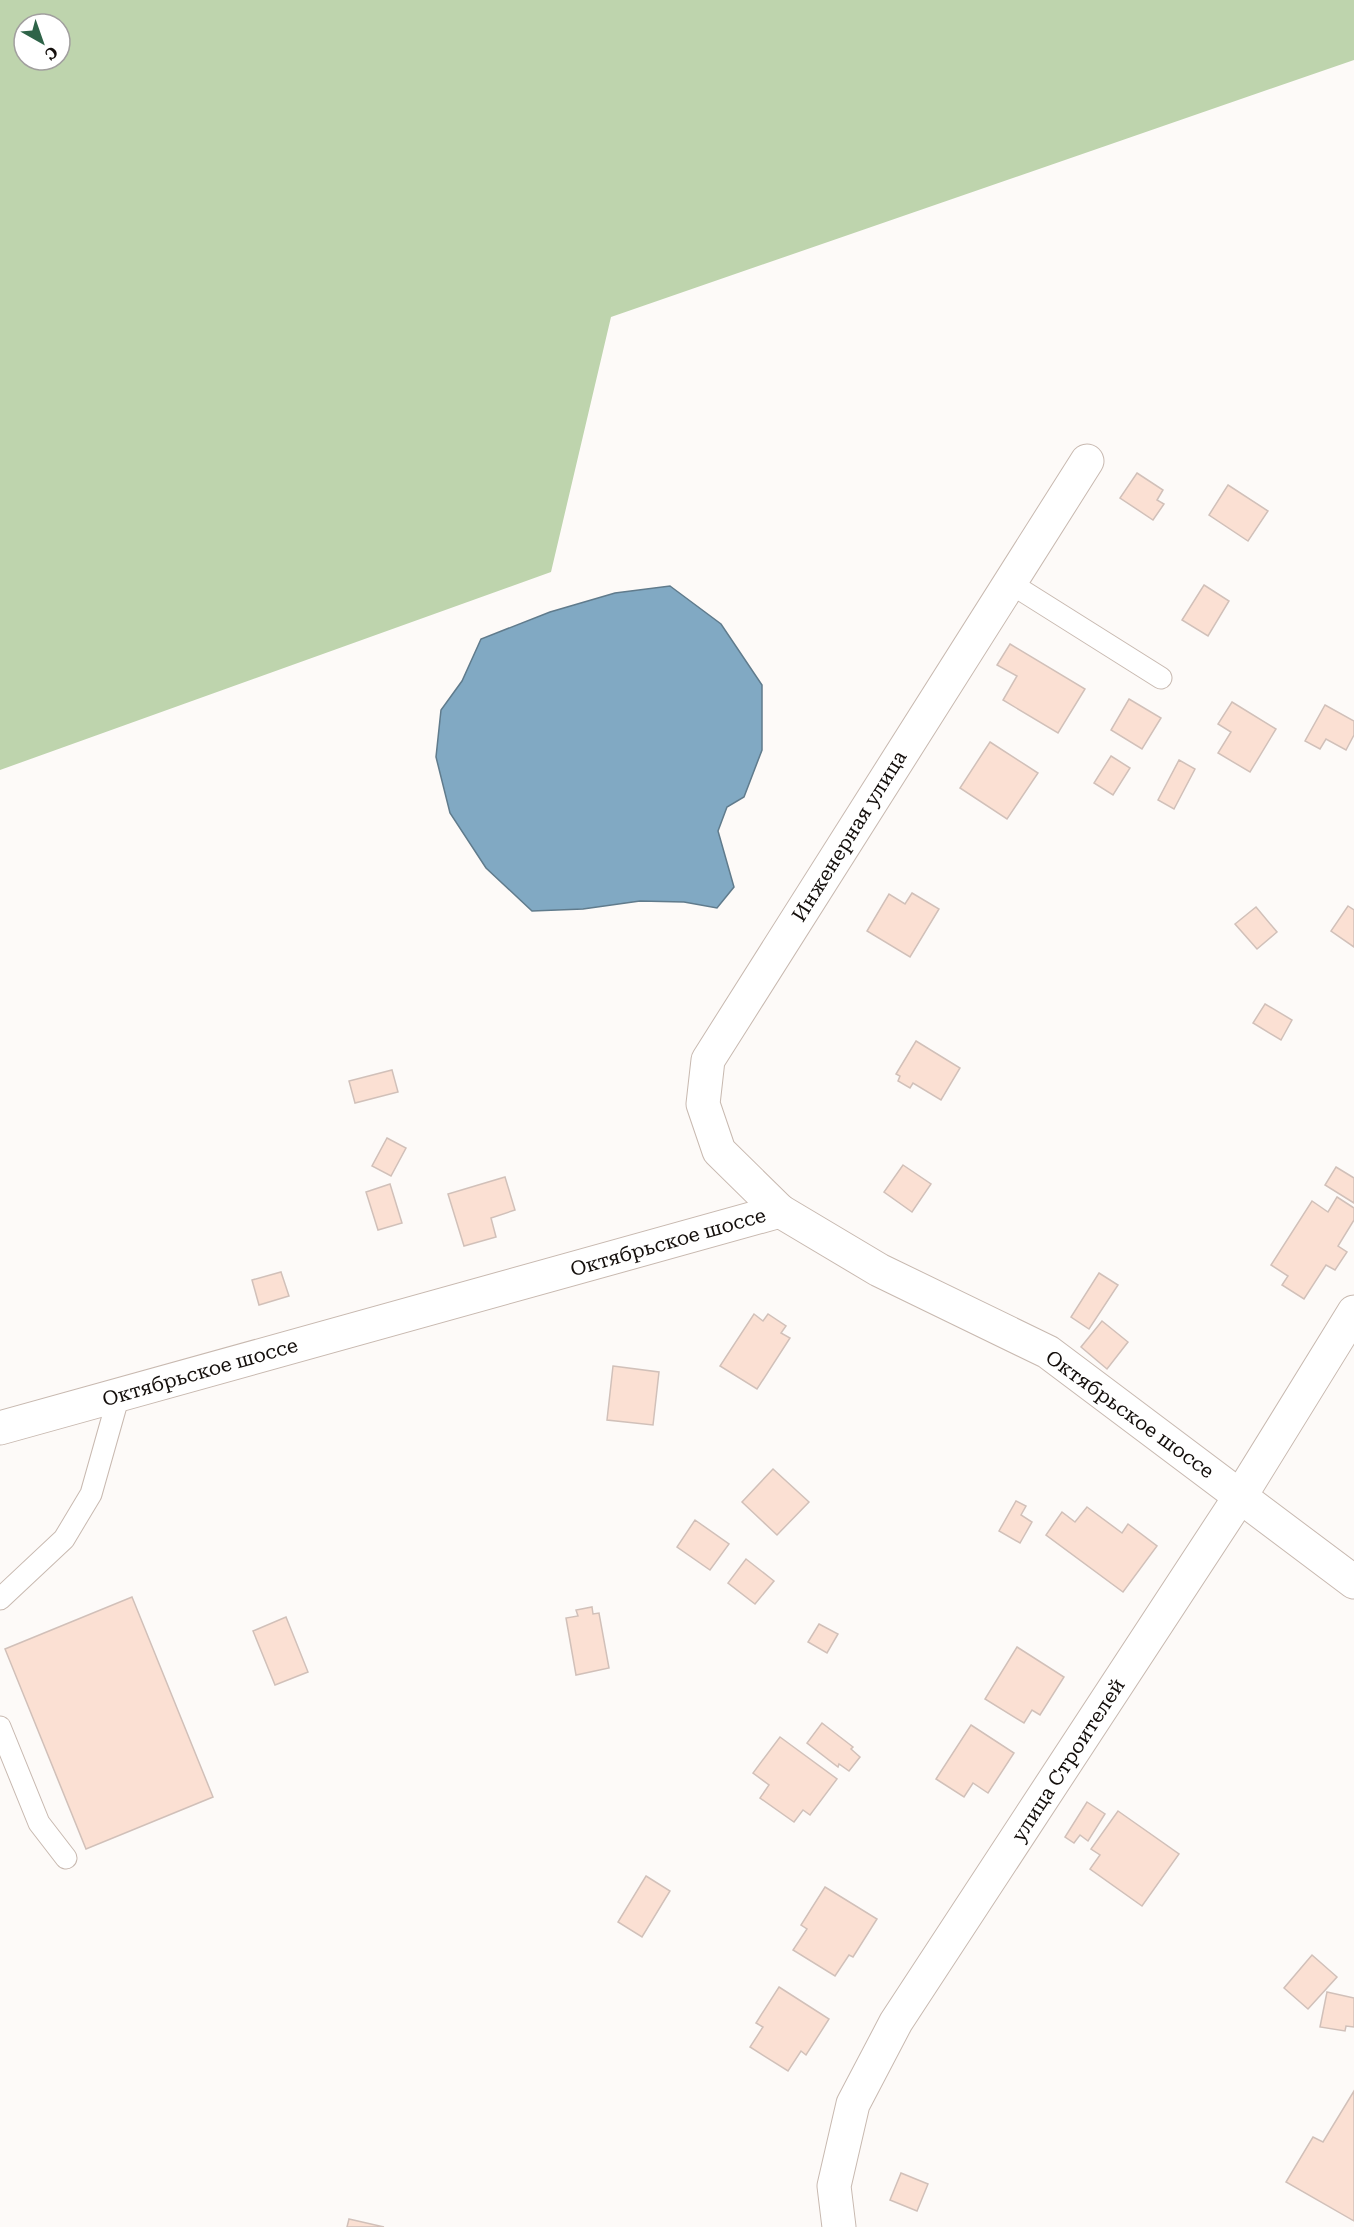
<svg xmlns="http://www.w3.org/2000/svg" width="1354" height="2227" font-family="'Roboto Serif',serif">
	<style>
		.green { fill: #bed4ad; fill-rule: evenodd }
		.water { fill: #81a9c3; stroke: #607b8c; stroke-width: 1.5 }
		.building { fill: #fbe0d3; stroke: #d1c0b9; stroke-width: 1.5 }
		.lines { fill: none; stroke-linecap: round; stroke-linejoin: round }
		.service-casing { stroke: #c8b9b0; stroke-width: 23 }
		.minor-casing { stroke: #c8b9b0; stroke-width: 35 }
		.service { stroke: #fff; stroke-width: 21 }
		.minor { stroke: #fff; stroke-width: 33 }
		.labels { text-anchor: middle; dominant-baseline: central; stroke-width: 4.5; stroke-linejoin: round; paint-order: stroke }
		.street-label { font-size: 20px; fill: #140f0c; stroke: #fff }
	</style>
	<rect width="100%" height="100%" fill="#fdfaf8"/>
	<path class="green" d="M0,0H1354V60L611,317L551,572L0,770ZM24,24H60V60H24Z"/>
	<path class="water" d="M670,586L721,624L762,685V750L744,797L727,807L718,831L734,887L717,908L684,902L640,901L583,909L532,911L486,868L450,813L436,757L441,710L462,681L481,639L550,612L615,593Z"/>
	<g class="building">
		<path d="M1137,473L1163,490L1157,500L1164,504L1153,520L1120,498Z"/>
		<path d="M1228,485L1268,511L1248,541L1209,515Z"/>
		<path d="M1204,585L1229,601L1208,636L1182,620Z"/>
		<path d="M1010,644L1085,689L1058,733L1003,700L1017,676L997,665Z"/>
		<path d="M1129,699L1161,718L1142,749L1111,730Z"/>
		<path d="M1232,702L1276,729L1250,772L1218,753L1231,732L1218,724Z"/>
		<path d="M1325,705L1354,721V735L1346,750L1326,739L1320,749L1305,741Z"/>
		<path d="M990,742L1038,773L1007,819L960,788Z"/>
		<path d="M1111,756L1130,768L1113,795L1094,783Z"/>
		<path d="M1179,760L1195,769L1174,809L1158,800Z"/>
		<path d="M912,893L939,909L910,957L867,931L889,894L905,904Z"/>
		<path d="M1348,906L1354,910V947L1331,931Z"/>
		<path d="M1256,907L1277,932L1257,949L1235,924Z"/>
		<path d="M1265,1004L1292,1020L1281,1040L1253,1023Z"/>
		<path d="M916,1041L960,1068L941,1100L913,1083L910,1088L898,1081L900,1076L896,1074Z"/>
		<path d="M392,1070L398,1092L355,1103L349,1081Z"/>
		<path d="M387,1138L406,1148L391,1176L372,1166Z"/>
		<path d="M903,1165L931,1184L912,1212L884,1192Z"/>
		<path d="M1336,1167L1354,1178V1203L1325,1185Z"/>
		<path d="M505,1177L515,1210L491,1218L496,1237L464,1246L448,1194Z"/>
		<path d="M390,1184L402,1223L378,1230L366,1192Z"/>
		<path d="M1337,1197L1354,1208V1220L1338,1246L1347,1252L1335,1270L1326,1265L1304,1299L1282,1285L1288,1276L1271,1265L1312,1201L1328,1212Z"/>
		<path d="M281,1272L289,1296L259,1305L252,1280Z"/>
		<path d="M1099,1273L1118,1285L1089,1329L1071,1317Z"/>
		<path d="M754,1314L763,1321L768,1314L786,1326L781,1333L790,1338L757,1389L720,1366Z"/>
		<path d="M1102,1321L1128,1342L1107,1369L1081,1347Z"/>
		<path d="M613,1366L659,1372L653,1425L607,1420Z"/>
		<path d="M773,1469L809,1502L777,1535L742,1502Z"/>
		<path d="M1016,1501L1026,1506L1021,1515L1032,1522L1020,1543L999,1531Z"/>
		<path d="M1087,1507L1122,1533L1128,1524L1157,1546L1123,1592L1046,1535L1062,1512L1075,1522Z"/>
		<path d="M695,1520L729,1544L710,1570L677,1547Z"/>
		<path d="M746,1559L774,1581L755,1604L728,1583Z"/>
		<path d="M132,1597L213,1797L86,1849L5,1649Z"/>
		<path d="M592,1607L593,1614L599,1613L609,1668L576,1675L566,1618L578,1616L576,1610Z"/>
		<path d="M286,1617L308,1672L275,1685L253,1631Z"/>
		<path d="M819,1624L838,1634L827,1653L808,1642Z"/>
		<path d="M1017,1647L1064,1677L1040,1715L1032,1710L1024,1723L985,1699Z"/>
		<path d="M822,1723L853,1747L851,1749L860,1757L849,1771L839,1764L838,1767L807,1743Z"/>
		<path d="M971,1725L1014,1753L988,1793L973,1783L964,1797L936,1779Z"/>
		<path d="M780,1737L837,1779L810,1815L803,1810L794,1822L760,1798L769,1785L753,1773Z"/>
		<path d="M1087,1802L1105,1814L1088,1841L1080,1835L1074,1843L1065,1837Z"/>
		<path d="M1118,1811L1179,1854L1142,1906L1090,1869L1100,1855L1091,1849Z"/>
		<path d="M646,1876L670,1891L642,1937L618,1922Z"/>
		<path d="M825,1887L877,1919L853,1957L849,1955L835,1976L793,1950L807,1929L801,1925Z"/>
		<path d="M1312,1955L1337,1977L1308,2009L1284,1988Z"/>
		<path d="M779,1987L829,2019L806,2055L801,2051L788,2071L750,2047L763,2027L756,2023Z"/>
		<path d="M1327,1992L1354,1998V2027L1346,2026L1345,2031L1320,2027Z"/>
		<path d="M1354,2091V2221L1286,2182L1313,2137L1323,2142Z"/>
		<path d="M901,2173L928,2184L917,2211L890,2200Z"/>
		<path d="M349,2219L384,2227H347Z"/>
	</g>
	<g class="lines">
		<defs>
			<g id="service">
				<path d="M1010,583L1161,678"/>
				<path d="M0,1599L64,1539L91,1494L119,1395"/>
				<path d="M0,1727L39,1823L66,1858"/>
			</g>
			<g id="minor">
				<path d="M780,1211L719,1151L703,1104L708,1060L1087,461"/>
				<path d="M0,1428L780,1211L879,1270L1048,1352L1354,1582"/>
				<path d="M839,2227L834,2186L853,2104L896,2022L1241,1495L1354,1312"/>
			</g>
		</defs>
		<use href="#service" class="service-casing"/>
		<use href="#minor" class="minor-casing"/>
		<use href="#service" class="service"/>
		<use href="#minor" class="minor"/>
	</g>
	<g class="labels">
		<g class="street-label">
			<text transform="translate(849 836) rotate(-58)">Инженерная улица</text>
			<text transform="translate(668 1242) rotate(-16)">Октябрьское шоссе</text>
			<text transform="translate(200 1372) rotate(-16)">Октябрьское шоссе</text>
			<text transform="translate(1130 1414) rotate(36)">Октябрьское шоссе</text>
			<text transform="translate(1068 1760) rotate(-57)">улица Строителей</text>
		</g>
	</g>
	<g transform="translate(42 42) rotate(140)"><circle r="28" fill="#ffffff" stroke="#a19f9e" stroke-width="1.5"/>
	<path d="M0-4.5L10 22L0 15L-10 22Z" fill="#2e6348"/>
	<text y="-9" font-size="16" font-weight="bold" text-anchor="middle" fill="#140f0c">С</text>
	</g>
</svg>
